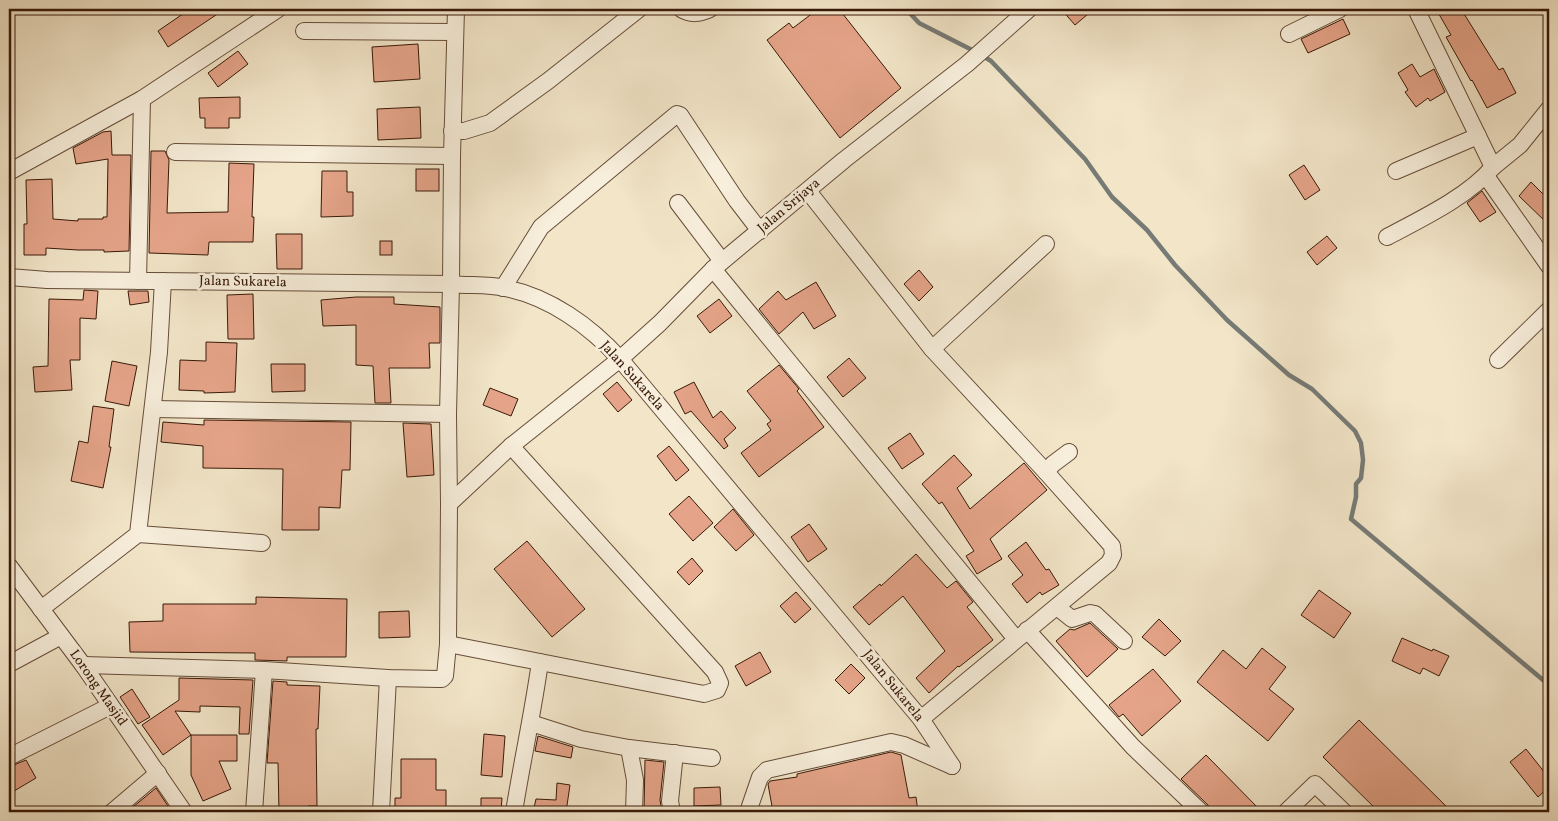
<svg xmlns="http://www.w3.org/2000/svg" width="1558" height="821" font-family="Vollkorn,serif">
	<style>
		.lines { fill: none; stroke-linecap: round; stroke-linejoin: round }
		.stream { stroke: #767b76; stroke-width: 4.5 }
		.building { fill: #e5a489; stroke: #381908 }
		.minor-casing { stroke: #664c38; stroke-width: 18 }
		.minor { stroke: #f7eedb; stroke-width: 16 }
		.labels { text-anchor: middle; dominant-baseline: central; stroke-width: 5; stroke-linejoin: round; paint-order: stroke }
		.street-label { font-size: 14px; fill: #381908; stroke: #f7eedb }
	</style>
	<rect width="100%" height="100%" fill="#f2e5c8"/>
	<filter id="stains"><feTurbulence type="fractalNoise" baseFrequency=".004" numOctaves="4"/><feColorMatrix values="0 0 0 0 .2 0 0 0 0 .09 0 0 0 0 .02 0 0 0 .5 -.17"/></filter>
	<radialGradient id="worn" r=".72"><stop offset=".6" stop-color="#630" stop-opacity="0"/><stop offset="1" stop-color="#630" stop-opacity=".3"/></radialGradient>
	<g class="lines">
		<g class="stream">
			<path d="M906,9L919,23L976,52"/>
			<path d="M983,56L991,61L1085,159L1112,197L1147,230L1175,265L1227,320L1289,375L1312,389L1355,431L1361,443L1363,460L1361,478L1356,484V497L1351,519L1549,685"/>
		</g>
	</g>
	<g class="building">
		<path d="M190,9H225L168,47L158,31Z"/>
		<path d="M818,9H839L901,88L840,138L767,40L789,23L793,28Z"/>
		<path d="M1061,9H1094L1075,25Z"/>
		<path d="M1436,9H1461L1499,70L1503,68L1516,93L1487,108L1472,80L1471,81L1446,37L1451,35Z"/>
		<path d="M1343,19L1350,34L1308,53L1301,39Z"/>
		<path d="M418,44L420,79L374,82L372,47Z"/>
		<path d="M238,51L248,64L218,87L208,73Z"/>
		<path d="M1412,64L1420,77L1434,69L1445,92L1430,101L1428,98L1416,107L1405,92L1408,90L1398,73Z"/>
		<path d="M240,97V118H229V128H205V118H200L199,98Z"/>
		<path d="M420,107L421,138L378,140L377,109Z"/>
		<path d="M111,131L112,155H131L129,251L104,252V250H78L46,248V255H24V224H27L26,180L52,179L53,219L78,221V219H103V217H107L108,159L76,164L73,148L103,132Z"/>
		<path d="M151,151H165L169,160L167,213L228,212L229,163L254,164L252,217H254L253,242H209L208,255L149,253Z"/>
		<path d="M1304,165L1320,190L1305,200L1289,175Z"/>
		<rect x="416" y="169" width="23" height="22"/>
		<path d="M322,171H347V192H353V216L321,217Z"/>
		<path d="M1531,182L1549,200V225L1519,196Z"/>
		<path d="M1482,191L1496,212L1480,222L1467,203Z"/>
		<path d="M276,234H302V269H277Z"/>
		<path d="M1327,236L1337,248L1317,265L1307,252Z"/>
		<rect x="380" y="241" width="12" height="14"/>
		<path d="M919,270L933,287L919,301L904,284Z"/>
		<path d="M816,282L836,316L814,329L803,312L779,334L759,309L778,291L786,300Z"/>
		<path d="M84,290L98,291L96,319L80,318V360H70L72,390L35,392L33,367L48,366L49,299L83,300Z"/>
		<path d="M128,291H148L149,302L130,305Z"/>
		<path d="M253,294L254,339H228L227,295Z"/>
		<path d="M356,297H394V304L440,307V343H429L430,368H389L391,403H375L373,366L356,365V325L323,326L321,300Z"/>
		<path d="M719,299L732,316L710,333L697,316Z"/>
		<path d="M206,342L237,343L235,392L204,393V391L179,390L180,360L206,361Z"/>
		<path d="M849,358L866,378L843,397L827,377Z"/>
		<path d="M112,361L137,366L129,406L105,401Z"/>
		<path d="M271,364H305V391L272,392Z"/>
		<path d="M779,365L799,389L797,391L824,427L759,477L741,453L771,430L767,424L771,421L747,391Z"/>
		<path d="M617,382L632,400L618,412L603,394Z"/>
		<path d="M694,382L713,418L721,411L736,428L724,439L728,446L724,449L691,411L685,414L674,392Z"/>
		<path d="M490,388L518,399L511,416L483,405Z"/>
		<path d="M93,406L114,409L109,447H111L103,488L71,481L79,441L88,443Z"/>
		<path d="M204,420L351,422L350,470H342L340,508L319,507V530H282L283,469L203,468V446L161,442L163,422L204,425Z"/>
		<path d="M403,423L431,424L434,475L407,477Z"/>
		<path d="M910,433L924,454L902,469L888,448Z"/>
		<path d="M669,446L689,470L676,481L657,456Z"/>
		<path d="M954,455L972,475L957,488L970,509L1024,463L1047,490L990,539L1002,559L977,574L966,556L974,551L942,502L939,504L922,484Z"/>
		<path d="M689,496L713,523L693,541L669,514Z"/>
		<path d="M733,509L754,535L736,551L714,527Z"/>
		<path d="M809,524L827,549L808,562L791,537Z"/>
		<path d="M527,541L585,609L552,637L494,569Z"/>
		<path d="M1026,542L1046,570L1049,569L1059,585L1042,595L1040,592L1027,603L1012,584L1023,575L1008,556Z"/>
		<path d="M916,554L947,588L956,581L973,602L967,607L993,640L959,667L958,666L929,693L916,678L945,651L903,596L869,625L853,607L880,584L881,586Z"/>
		<path d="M692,558L703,571L689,585L677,572Z"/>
		<path d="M1319,590L1351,613L1334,638L1301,615Z"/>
		<path d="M796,592L811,609L795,623L780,606Z"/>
		<path d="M256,597L347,599L346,657H287V661L255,660V653L130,652L129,622L163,621V604H256Z"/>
		<path d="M409,611L410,637L379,638V612Z"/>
		<path d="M1159,619L1181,641L1165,656L1142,637Z"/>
		<path d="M1090,623L1118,649L1087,677L1056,641L1070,629L1074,630Z"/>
		<path d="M1402,638L1432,651L1433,649L1449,656L1439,676L1423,668L1420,674L1392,661Z"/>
		<path d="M1262,648L1286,667L1269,689L1294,709L1268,741L1197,682L1223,650L1246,669Z"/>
		<path d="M760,652L771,672L746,686L735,666Z"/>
		<path d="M851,664L865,678L849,694L835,680Z"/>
		<path d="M1153,669L1181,701L1142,736L1123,714L1119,717L1109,705Z"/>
		<path d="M179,678L253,680L249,734H239L240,707L200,706V712L175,711L191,735L163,755L142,725L179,700Z"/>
		<path d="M273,681L287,682V685L320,686L318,729H316L317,806H308V812H279L278,763H267Z"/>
		<path d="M132,689L150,717L138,724L120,697Z"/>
		<path d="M1359,720L1452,812H1379L1323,757Z"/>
		<path d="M484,734L505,736L502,777L481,775Z"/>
		<path d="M191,735H237V761H219L231,789L203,801L191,775Z"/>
		<path d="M538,736L573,747L571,758L535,751Z"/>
		<path d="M1526,749L1549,778V787L1538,797L1510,762Z"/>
		<path d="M891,752L901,755L909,798L916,797L918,812H773L768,784L770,781L797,777V774Z"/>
		<path d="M1206,755L1262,812H1211L1208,805L1181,779Z"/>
		<path d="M401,759H436V790H446V812H395V798H401Z"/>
		<path d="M26,760L36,778L9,794V767Z"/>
		<path d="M645,760L664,762L660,800L662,812H644Z"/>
		<path d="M557,783L570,785L566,812H533L536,799L556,800Z"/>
		<path d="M720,787L721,805L694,806V788Z"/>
		<path d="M156,788L172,812H127Z"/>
		<path d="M481,798H502L501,812H481Z"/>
	</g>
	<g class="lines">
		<defs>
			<g id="minor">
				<path d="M681,9C691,15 699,14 710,9"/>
				<path d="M1416,9L1493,167L1520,145L1549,109"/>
				<path d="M304,31L455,32"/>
				<path d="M1289,34L1340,9"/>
				<path d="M452,131H464L490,123L548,81L639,9"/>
				<path d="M175,152L452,156"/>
				<path d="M1396,171L1478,136"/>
				<path d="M9,172L142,99L278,9"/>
				<path d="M1486,176L1549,266"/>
				<path d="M808,191L932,349L1046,472L1112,546L1113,555L1109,563L921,719"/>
				<path d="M678,203L722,261"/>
				<path d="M1387,237C1421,219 1469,196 1493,167"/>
				<path d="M713,269L1016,639"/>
				<path d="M9,277L47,280L451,284C469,286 488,284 505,288C550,297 590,326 620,359L921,719L952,766"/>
				<path d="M138,281L142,99"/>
				<path d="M503,288L541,227L677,114L680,115L737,201L760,231"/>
				<path d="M932,349L1046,244"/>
				<path d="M1498,360L1549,310"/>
				<path d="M154,409L448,414"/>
				<path d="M511,446L715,672L720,683L717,690L704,694L540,662"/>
				<path d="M1046,472L1053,464L1069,452"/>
				<path d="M449,504L511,446L620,359L660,323L713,269L844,160L967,64L1029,9"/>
				<path d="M138,534L262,543"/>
				<path d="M9,566L83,665L184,812"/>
				<path d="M1057,607L1072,619L1090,613L1095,614L1124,641"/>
				<path d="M41,609L138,534L159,352L163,281"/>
				<path d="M1027,630L1133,747L1201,812"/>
				<path d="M448,644L540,662C533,712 522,762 514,812"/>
				<path d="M9,664L61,636"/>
				<path d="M83,665L264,670L388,678L439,679H442L445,676L448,644L449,504L448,414L451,284L452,156L456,9"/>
				<path d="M531,723L581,739L629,748L712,758"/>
				<path d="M629,748L635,780L634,812"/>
				<path d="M9,757L110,706"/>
				<path d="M112,812L158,773"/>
				<path d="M254,812L264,670"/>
				<path d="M381,812L388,678"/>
				<path d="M672,812L670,801L675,753"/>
				<path d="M748,812L760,777L767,770L891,742L904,745L952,766"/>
				<path d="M1286,812L1315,784L1344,812"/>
			</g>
		</defs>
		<use href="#minor" class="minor-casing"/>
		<use href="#minor" class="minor"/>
	</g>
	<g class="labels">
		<g class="street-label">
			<text transform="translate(789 206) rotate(-40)">Jalan Srijaya</text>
			<text transform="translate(243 282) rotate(1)">Jalan Sukarela</text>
			<text transform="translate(632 376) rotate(48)">Jalan Sukarela</text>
			<text transform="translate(893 686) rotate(51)">Jalan Sukarela</text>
			<text transform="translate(98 688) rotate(55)">Lorong Masjid</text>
		</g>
	</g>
	<rect width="1558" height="821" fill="none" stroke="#f2e5c8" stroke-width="30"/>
	<rect x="10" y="10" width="1538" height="801" fill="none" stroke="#381908" stroke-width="2.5"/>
	<rect x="15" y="15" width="1528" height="791" fill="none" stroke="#381908"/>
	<rect width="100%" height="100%" filter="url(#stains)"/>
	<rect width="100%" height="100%" fill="url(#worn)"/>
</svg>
